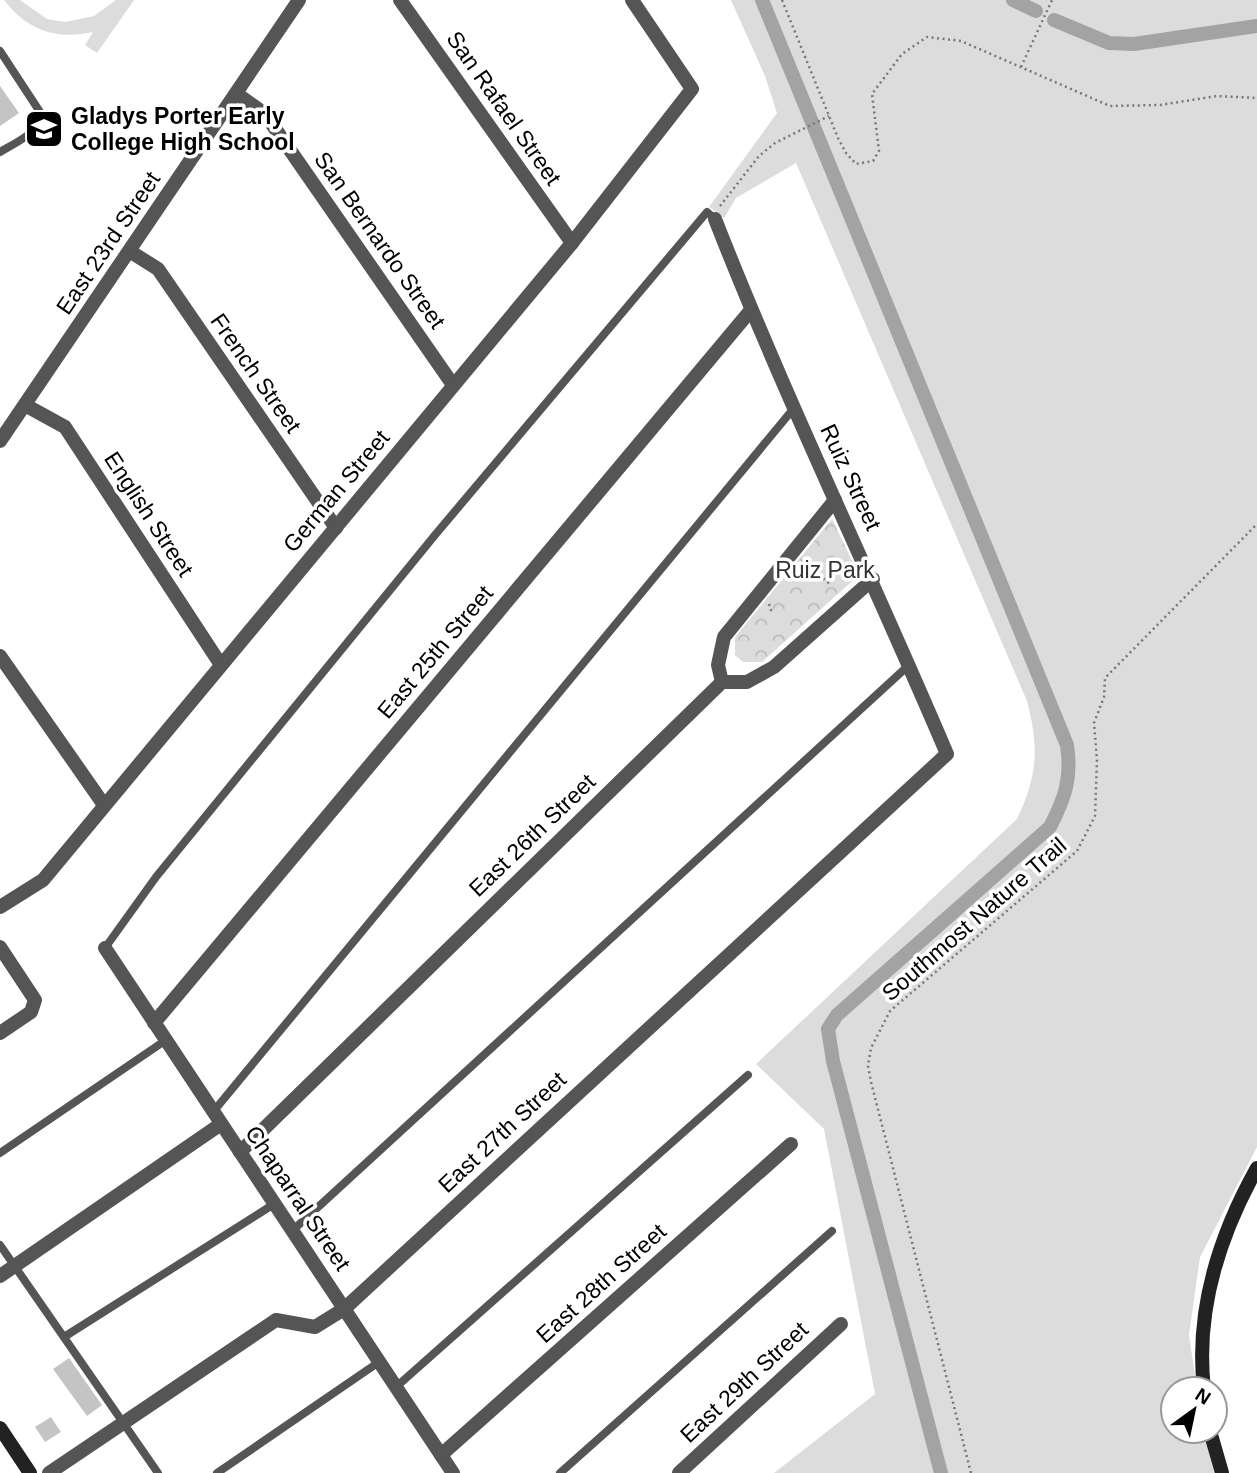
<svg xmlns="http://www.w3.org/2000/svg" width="1257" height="1473" font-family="Arial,sans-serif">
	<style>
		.grass { fill: #dcdcdc }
		.park { fill: url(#park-crowns) }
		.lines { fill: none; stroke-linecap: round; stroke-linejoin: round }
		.canal { stroke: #a3a3a3; stroke-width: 14 }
		.building { fill: #c4c4c4 }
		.path { stroke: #777; stroke-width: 2.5; stroke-dasharray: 2 3.5; stroke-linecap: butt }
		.lane { stroke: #555; stroke-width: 8 }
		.street { stroke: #555; stroke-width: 14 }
		.secondary { stroke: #222; stroke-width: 14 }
		.labels { text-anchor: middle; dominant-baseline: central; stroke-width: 7; stroke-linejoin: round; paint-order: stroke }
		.street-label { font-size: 23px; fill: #000; stroke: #fff }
		.poi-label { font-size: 23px; font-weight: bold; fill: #000; stroke: #fff; text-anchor: start }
		.park-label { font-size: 23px; fill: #333; stroke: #fff }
	</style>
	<defs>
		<pattern id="park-crowns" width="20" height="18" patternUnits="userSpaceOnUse" patternTransform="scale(1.75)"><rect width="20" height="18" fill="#dcdcdc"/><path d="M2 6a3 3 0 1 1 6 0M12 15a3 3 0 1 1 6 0" fill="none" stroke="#bbb"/></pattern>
	</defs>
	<rect width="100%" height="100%" fill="#fff"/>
	<g class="grass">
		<path d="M4,0H20L47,19L65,22L94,16L116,0H134L97,53L85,45L93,32C56,40 28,31 4,0Z"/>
		<path d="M731,0H1257V1147L1200,1257L1189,1335L1197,1389H1173V1431H1204L1214,1473H774L875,1394L824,1129L756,1064L1017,819C1038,775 1039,747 1027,701L796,163L736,198L724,218L709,207L777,113L765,76Z"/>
	</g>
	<path class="park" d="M832,519L859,575L762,662H743L735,655V637Z"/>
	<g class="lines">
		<g class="canal">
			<path d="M762,0L1067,745C1072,778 1065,798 1050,827L837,1015L828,1029L833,1061L941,1473"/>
			<path d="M1013,0L1036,11"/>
			<path d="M1054,20L1109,43L1134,44L1257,26"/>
		</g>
	</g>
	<g class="building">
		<path d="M0,86L19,113L0,126Z"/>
		<path d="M69,1358L102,1405L87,1416L53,1369Z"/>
		<path d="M51,1417L61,1432L45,1442L35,1427Z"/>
	</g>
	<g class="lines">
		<g class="path">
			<path d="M782,0L838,138L846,153L856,164L873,161L879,151L872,94L902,54L927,37L961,41L1110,106L1160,105L1217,96L1257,98"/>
			<path d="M1021,67L1052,0"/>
			<path d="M720,206L759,156L775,143L829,116"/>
			<path d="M802,561L831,585"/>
			<path d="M769,604L772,613"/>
			<path d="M971,1473L871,1082L868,1066L871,1048L890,1011L1077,851L1095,816L1097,760L1094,723L1104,697L1105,678L1257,524"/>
		</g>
		<g class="lane">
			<path d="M0,51L40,112C41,133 16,142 0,152"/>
			<path d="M105,948L156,877L435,535L707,212L715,219"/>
			<path d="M213,1112L794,408"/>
			<path d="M0,1153L166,1040"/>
			<path d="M292,1231L909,665"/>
			<path d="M0,1245L158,1473"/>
			<path d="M64,1337L274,1204"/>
			<path d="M396,1387L748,1075"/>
			<path d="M217,1473L379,1362"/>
			<path d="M560,1473L832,1231"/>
		</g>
		<g class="street">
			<path d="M400,0L572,243"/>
			<path d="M237,94L265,114L453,385"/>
			<path d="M131,252L158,269L336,528"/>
			<path d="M25,405L65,427L221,665"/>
			<path d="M0,441L299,0"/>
			<path d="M0,656L104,805"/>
			<path d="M722,682L718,665L724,637L835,500"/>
			<path d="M0,907L43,880L572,243L692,89L632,0"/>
			<path d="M0,947L35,1000L31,1012L0,1033"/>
			<path d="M105,948L453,1473"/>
			<path d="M154,1023L751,310"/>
			<path d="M240,1152L722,682H747L774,667L873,579"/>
			<path d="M0,1276L221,1124"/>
			<path d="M441,1455L791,1144"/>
			<path d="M49,1473L276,1320L315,1327L344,1309L947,754C871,575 786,400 715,219"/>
			<path d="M679,1473L841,1324"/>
		</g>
		<g class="secondary">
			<path d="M1204,1389C1195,1311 1219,1236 1257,1168"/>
			<path d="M0,1428L30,1473"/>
			<path d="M1210,1431L1222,1473"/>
		</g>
	</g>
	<defs>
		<symbol id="school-square" viewBox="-11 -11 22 22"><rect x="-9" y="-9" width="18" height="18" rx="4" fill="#000" stroke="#fff"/><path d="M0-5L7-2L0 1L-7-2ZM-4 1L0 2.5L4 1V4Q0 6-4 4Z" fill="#fff"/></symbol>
	</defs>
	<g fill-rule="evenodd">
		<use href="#school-square" x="22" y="107" width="44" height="44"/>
	</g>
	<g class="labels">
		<g class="street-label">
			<text transform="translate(504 108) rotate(55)">San Rafael Street</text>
			<text transform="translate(380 240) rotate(55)">San Bernardo Street</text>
			<text transform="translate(108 243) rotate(-56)">East 23rd Street</text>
			<text transform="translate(256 373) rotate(55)">French Street</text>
			<text transform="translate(851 477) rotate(65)">Ruiz Street</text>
			<text transform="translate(336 491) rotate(-50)">German Street</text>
			<text transform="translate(149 514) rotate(57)">English Street</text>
			<text transform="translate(435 652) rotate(-50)">East 25th Street</text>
			<text transform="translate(532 835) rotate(-44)">East 26th Street</text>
			<text transform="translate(974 919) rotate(-41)">Southmost Nature Trail</text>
			<text transform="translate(502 1132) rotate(-43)">East 27th Street</text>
			<text transform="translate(298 1198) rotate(56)">Chaparral Street</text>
			<text transform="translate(601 1283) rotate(-42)">East 28th Street</text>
			<text transform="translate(744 1382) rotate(-43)">East 29th Street</text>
		</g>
		<g class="poi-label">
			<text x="71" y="116">Gladys Porter Early<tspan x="71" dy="26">College High School</tspan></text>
		</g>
		<g class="park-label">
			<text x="825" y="570">Ruiz Park</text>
		</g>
	</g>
	<g transform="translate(1194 1410) rotate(33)"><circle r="33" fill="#ffffff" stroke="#999999" stroke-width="2"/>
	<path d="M0-5L12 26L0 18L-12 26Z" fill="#000000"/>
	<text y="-10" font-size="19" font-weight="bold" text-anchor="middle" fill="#000000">N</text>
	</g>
</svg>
